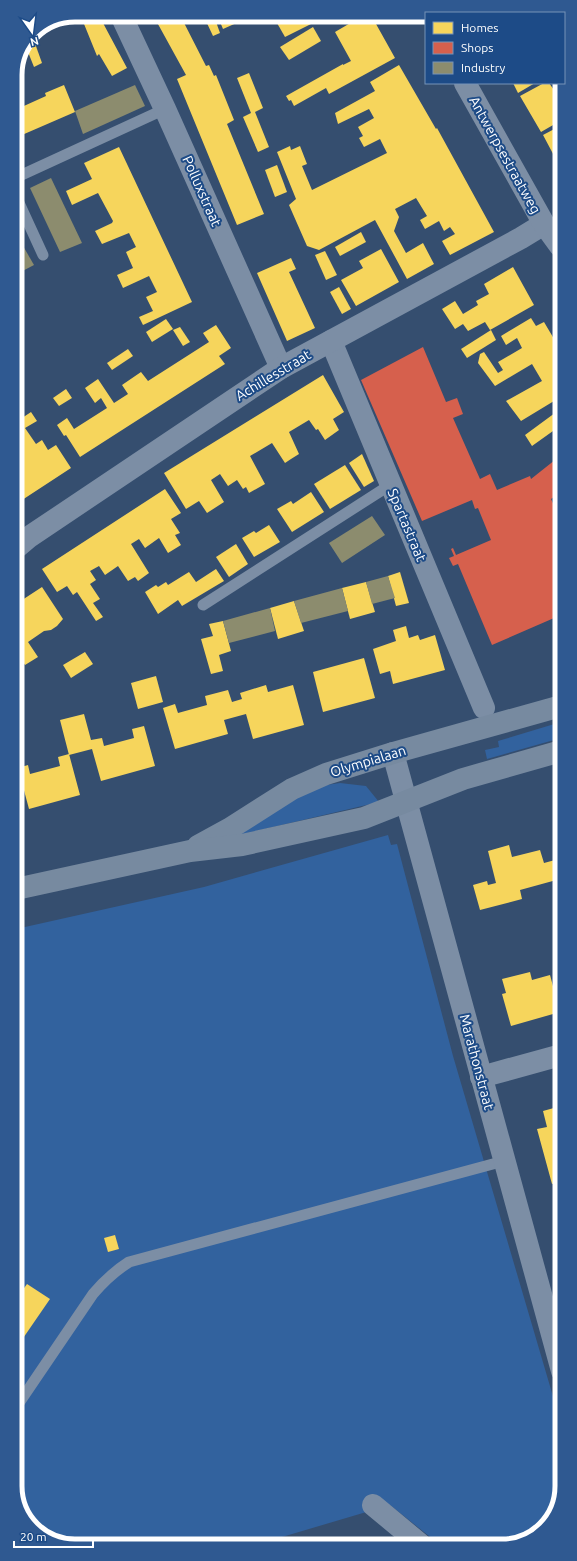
<svg xmlns="http://www.w3.org/2000/svg" width="577" height="1561" font-family="Ubuntu,sans-serif">
	<style>
		.green { fill: #32629e }
		.homes { fill: #f6d55c }
		.shops { fill: #d6604d }
		.industry { fill: #8c8c6e }
		.lines { fill: none; stroke-linecap: round; stroke-linejoin: round }
		.service { stroke: #7c8ea5; stroke-width: 11 }
		.minor { stroke: #7c8ea5; stroke-width: 22 }
		.tertiary { stroke: #7c8ea5; stroke-width: 22 }
		.secondary { stroke: #778aa0; stroke-width: 22 }
		.labels { text-anchor: middle; dominant-baseline: central; stroke-width: 4; stroke-linejoin: round; paint-order: stroke }
		.street-label { font-size: 14px; fill: #fff; stroke: #1d4b87 }
		.rim { fill: none; stroke: #fff; stroke-width: 5 }
	</style>
	<rect width="100%" height="100%" fill="#354e6f"/>
	<g class="green">
		<path d="M561,722V738L487,759L485,750L499,747L498,741Z"/>
		<path d="M340,783L366,786L379,802L222,839L306,788Z"/>
		<path d="M388,835L391,845L397,844L453,1056L562,1427V1454H560L562,1461V1486L550,1522L518,1544H439L390,1505L255,1545L71,1546L36,1531L17,1502L16,929L204,887Z"/>
	</g>
	<g class="homes">
		<path d="M76,15H100L103,23L127,68L112,76L99,54L97,56L82,19L78,21Z"/>
		<path d="M153,15H180L206,66L209,65L214,76L216,75L234,120L227,124L264,214L237,225L177,79L186,75Z"/>
		<path d="M213,15H239L241,21L223,29L218,17L215,19L220,33L213,36L205,19Z"/>
		<path d="M294,15H329L285,37L277,23Z"/>
		<path d="M364,15H371L395,58L329,94L326,88L294,106L291,100L289,101L286,96L343,64V65L351,61L335,32Z"/>
		<path d="M313,27L321,41L289,60L280,47Z"/>
		<path d="M32,35L42,63L34,67L26,47Z"/>
		<path d="M399,65L436,129L437,128L494,232L450,255L442,241L455,234L450,227L444,231L439,221L425,229L420,220L427,216L416,198L395,209L399,217L394,231L406,253L423,243L434,264L407,279L375,220L319,250L307,246L289,205L296,199L277,152L290,146L291,150L300,146L307,164L302,166L312,190L387,153L380,139L364,147L359,138L363,136L358,127L374,118L369,109L338,124L335,113L375,91L370,82Z"/>
		<path d="M249,73L263,108L255,112L269,147L258,152L243,117L251,113L237,78Z"/>
		<path d="M513,83H535L518,93Z"/>
		<path d="M544,83H549L554,90L560,86V121L541,132L520,96Z"/>
		<path d="M64,85L75,112L15,138V110L46,96L45,93Z"/>
		<path d="M560,126V167L543,135Z"/>
		<path d="M119,147L192,302L143,325L139,317L153,311L146,297L157,292L149,276L123,288L117,275L133,268L126,252L136,247L129,233L102,244L95,231L112,223L113,221L98,193L72,205L66,191L92,179L84,163Z"/>
		<path d="M277,165L287,192L275,197L265,170Z"/>
		<path d="M361,232L366,242L340,256L335,247Z"/>
		<path d="M381,249L399,282L356,306L341,280L363,268L359,261Z"/>
		<path d="M325,251L337,275L326,280L315,255Z"/>
		<path d="M291,258L296,269L289,272L315,328L287,341L257,273Z"/>
		<path d="M513,267L534,305L490,330L485,322L468,331L463,324L455,329L442,309L455,301L463,314L478,305L476,301L489,294L484,284Z"/>
		<path d="M339,287L351,309L342,314L330,292Z"/>
		<path d="M531,318L536,326L544,322L560,349V426L532,446L525,435L559,410L554,401L521,421L506,401L542,381L532,364L495,386L478,363L480,354L484,352L498,373L503,370L498,362L522,348L517,338L506,345L501,336Z"/>
		<path d="M166,319L173,329L152,342L146,332Z"/>
		<path d="M216,325L231,348L219,356L225,364L80,457L66,435L64,436L57,425L67,418L74,429L107,408L101,398L95,403L85,388L98,379L114,403L128,394L122,385L141,372L148,381L209,342L203,333Z"/>
		<path d="M180,327L190,342L183,346L173,330Z"/>
		<path d="M491,330L496,340L467,358L461,349Z"/>
		<path d="M128,349L133,356L112,370L107,363Z"/>
		<path d="M323,375L344,412L333,419L339,430L325,440L318,429L316,430L309,420L289,432L299,454L291,459L285,463L272,443L250,456L265,484L249,493L246,487L243,489L237,480L228,486L220,474L211,480L224,502L207,513L199,501L186,509L164,473Z"/>
		<path d="M66,389L72,398L59,406L53,398Z"/>
		<path d="M31,412L37,421L25,428L36,444L42,440L48,450L56,445L71,468L16,504V457L22,453L16,442V422Z"/>
		<path d="M362,454L374,481L364,487L349,463Z"/>
		<path d="M345,465L361,490L330,509L314,484Z"/>
		<path d="M165,489L181,513L171,519L180,533L175,535L181,545L168,553L159,538L145,548L139,539L131,544L149,573L138,581L135,577L128,581L118,566L105,575L99,566L90,571L96,580L90,584L100,599L93,603L103,617L96,621L77,592L73,595L67,586L57,592L42,569Z"/>
		<path d="M311,492L324,512L292,532L277,509L291,501L293,504Z"/>
		<path d="M269,525L280,542L254,557L242,538L254,531L256,533Z"/>
		<path d="M236,544L248,564L229,577L216,557Z"/>
		<path d="M216,569L224,581L182,606L178,600L158,614L145,592L156,585L158,587L166,582L168,585L189,572L196,582Z"/>
		<path d="M400,572L409,603L396,606L388,576Z"/>
		<path d="M366,582L375,612L350,619L342,588Z"/>
		<path d="M42,587L63,619L57,626L51,630L44,631L28,642L38,657L25,665L16,651V604Z"/>
		<path d="M294,601L304,631L278,639L270,608Z"/>
		<path d="M223,621L231,651L219,655L223,671L211,674L201,639L213,636L209,624Z"/>
		<path d="M406,626L409,638L418,635L420,640L435,635L445,670L393,684L390,671L380,674L373,649L396,641L393,630Z"/>
		<path d="M85,652L93,664L71,678L63,665Z"/>
		<path d="M364,658L375,698L323,712L313,672Z"/>
		<path d="M156,676L163,702L138,709L131,683Z"/>
		<path d="M266,685L268,692L293,685L304,725L253,739L246,714L224,720L228,734L175,749L163,708L175,704L178,713L207,705L205,696L228,690L232,702L242,699L240,693Z"/>
		<path d="M84,714L91,740L102,738L104,746L134,738L132,729L144,726L155,766L101,781L92,749L69,755L60,720Z"/>
		<path d="M69,754L80,795L29,809L18,768L28,765L30,774L60,766L58,757Z"/>
		<path d="M509,845L512,857L540,850L544,863L555,860L560,879L520,890L522,899L480,910L473,885L487,881L488,885L496,883L488,851Z"/>
		<path d="M530,972L532,980L550,975L560,1012L511,1026L502,994L506,993L502,979Z"/>
		<path d="M561,1106L562,1181L552,1184L537,1129L547,1127L543,1111Z"/>
		<path d="M115,1235L119,1249L108,1252L104,1238Z"/>
		<path d="M27,1284L50,1299L17,1347V1298Z"/>
	</g>
	<path class="shops" d="M423,347L446,402L457,398L463,414L453,418L480,479L490,474L497,490L530,476L531,479L560,456L561,492L551,499L561,521V615L492,645L458,564L453,566L449,558L454,556L451,549L453,548L456,555L491,540L478,508L475,509L472,500L422,521L361,380Z"/>
	<g class="industry">
		<path d="M135,85L145,106L83,134L75,111Z"/>
		<path d="M51,178L82,243L60,252L30,188Z"/>
		<path d="M15,232L34,265L15,275Z"/>
		<path d="M372,516L385,535L342,563L329,543Z"/>
		<path d="M388,576L395,598L372,604L366,582Z"/>
		<path d="M342,588L348,611L301,623L294,601Z"/>
		<path d="M270,608L275,631L229,643L223,621Z"/>
	</g>
	<g class="lines">
		<g class="service">
			<path d="M15,178L165,109"/>
			<path d="M15,194L43,255"/>
			<path d="M203,605L390,485"/>
			<path d="M17,1406L93,1294C104,1281 115,1271 129,1262L504,1161"/>
		</g>
		<g class="minor">
			<path d="M121,15L165,109L281,368"/>
			<path d="M331,341L484,708"/>
			<path d="M16,548L29,537L281,368L521,238L544,224"/>
			<path d="M393,753L562,1371"/>
			<path d="M481,1077L561,1055"/>
			<path d="M373,1505L420,1544"/>
		</g>
		<path class="tertiary" d="M465,83L544,224L560,246"/>
		<g class="secondary">
			<path d="M198,846L229,829L292,789L326,774L393,753L561,706"/>
			<path d="M16,889L190,851L242,845L364,818L463,779L561,751"/>
		</g>
	</g>
	<g class="labels">
		<g class="street-label">
			<text transform="translate(505 155) rotate(61)">Antwerpsestraatweg</text>
			<text transform="translate(202 191) rotate(66)">Polluxstraat</text>
			<text transform="translate(273 375) rotate(-31)">Achillesstraat</text>
			<text transform="translate(407 525) rotate(67)">Spartastraat</text>
			<text transform="translate(368 761) rotate(-17)">Olympialaan</text>
			<text transform="translate(477 1062) rotate(75)">Marathonstraat</text>
		</g>
	</g>
	<path d="M0 0H577V1561H0ZM75 22H502A53 53 0 0 1 555 75V1486A53 53 0 0 1 502 1539H75A53 53 0 0 1 22 1486V75A53 53 0 0 1 75 22Z" fill="#2f5991" fill-rule="evenodd"/>
	<path class="rim" d="M75 22H502A53 53 0 0 1 555 75V1486A53 53 0 0 1 502 1539H75A53 53 0 0 1 22 1486V75A53 53 0 0 1 75 22Z"/>
	<rect x="425" y="12" width="140" height="72" fill="#1d4b87" stroke="#7793b7"/>
	<rect x="433" y="22" width="20" height="12" fill="#f6d55c" stroke="#7793b7"/>
	<text x="461" y="32" font-size="12" fill="#ffffff">Homes</text>
	<rect x="433" y="42" width="20" height="12" fill="#d6604d" stroke="#7793b7"/>
	<text x="461" y="52" font-size="12" fill="#ffffff">Shops</text>
	<rect x="433" y="62" width="20" height="12" fill="#8c8c6e" stroke="#7793b7"/>
	<text x="461" y="72" font-size="12" fill="#ffffff">Industry</text>
	<g transform="translate(32 32) rotate(166)" stroke="#1d4b87" stroke-width="3" paint-order="stroke">
	<path d="M0-3L7 15L0 10L-7 15Z" fill="#ffffff"/>
	<text y="-6" font-size="11" font-weight="bold" text-anchor="middle" fill="#ffffff">N</text>
	</g>
	<path d="M14 1541v6h79v-6" fill="none" stroke="#ffffff" stroke-width="2"/>
	<text x="20" y="1541" font-size="12" fill="#ffffff" stroke="#1d4b87" stroke-width="3" paint-order="stroke">20 m</text>
</svg>
